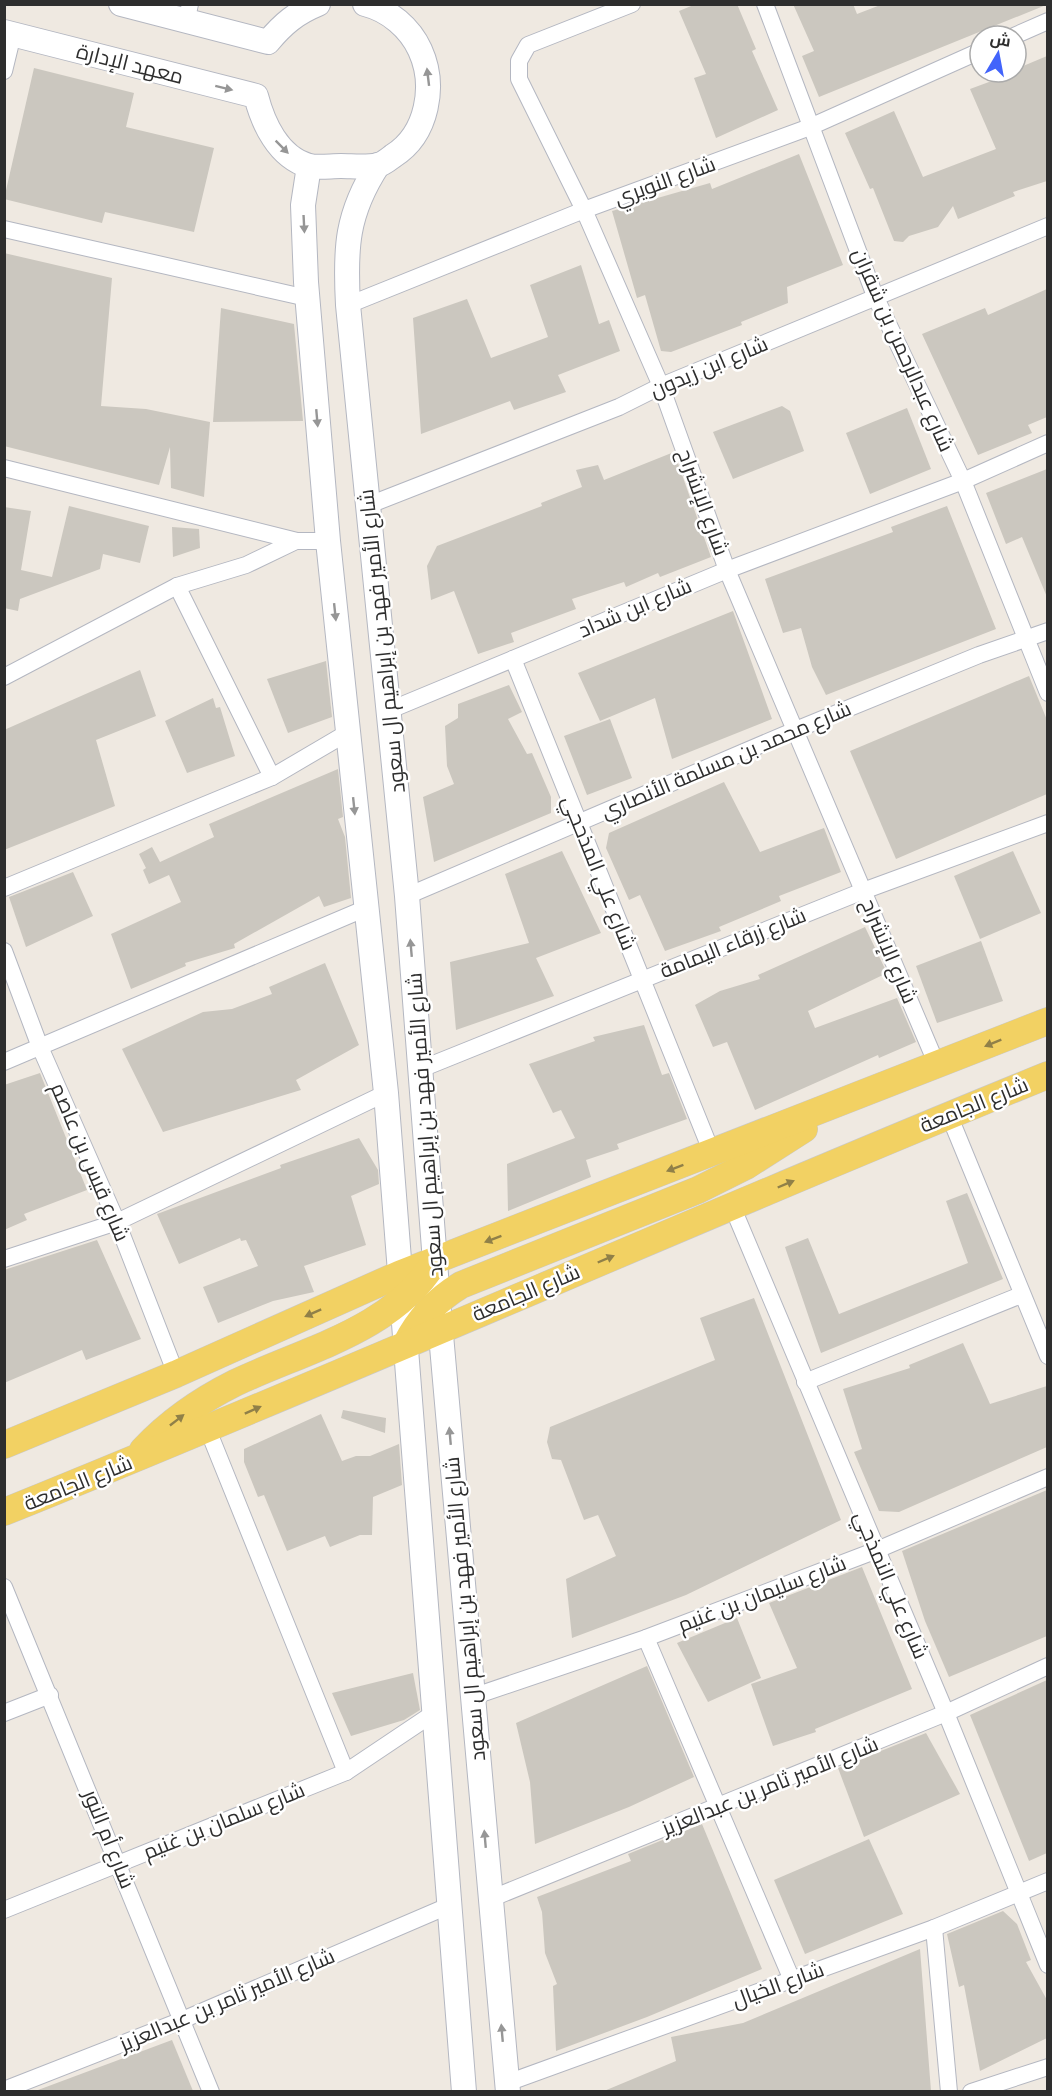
<svg xmlns="http://www.w3.org/2000/svg" width="1052" height="2096" font-family="'Roboto Condensed',Cairo,sans-serif">
	<style>
		.building { fill: #cbc7bf }
		.lines { fill: none; stroke-linecap: round; stroke-linejoin: round }
		.street-casing { stroke: #b4b7c1; stroke-width: 18 }
		.secondary-casing { stroke: #b4b7c1; stroke-width: 26 }
		.primary-casing { stroke: #c9c9c9; stroke-width: 28 }
		.street { stroke: #fff; stroke-width: 16 }
		.secondary { stroke: #fff; stroke-width: 24 }
		.primary { stroke: #f2d163; stroke-width: 27 }
		.oneway { fill: #969696 }
		.oneway2 { fill: #908048 }
		.labels { text-anchor: middle; dominant-baseline: central; stroke-width: 5; stroke-linejoin: round; paint-order: stroke }
		.street-label { font-size: 21px; fill: #2e2e2e; stroke: #fff }
	</style>
	<rect width="100%" height="100%" fill="#efe9e1"/>
	<g class="building">
		<path d="M696,4H737L756,49L752,51L778,110L716,138L694,78L706,74L679,11Z"/>
		<path d="M793,4H853L857,14L883,4L1046,5L819,97L802,56L814,51Z"/>
		<path d="M1047,56V181L1013,192L1015,196L958,219L953,206L938,227L909,236L903,242L894,241L873,188L870,189L845,133L894,111L923,177L928,175L996,149L970,89L1016,72V69Z"/>
		<path d="M34,68L134,93L126,127L214,148L194,232L105,212L102,223L4,199Z"/>
		<path d="M799,154L843,265L787,287L788,303L741,322L742,325L671,352L661,351L645,295L637,298L612,211L710,183L712,189Z"/>
		<path d="M4,253L112,278L101,406L146,409L210,422L204,497L171,488L170,447L159,485L4,446Z"/>
		<path d="M581,265L599,324L609,320L620,351L558,375L566,392L514,410L510,401L421,434L413,318L467,299L491,358L548,337L530,285Z"/>
		<path d="M1047,289V417L1028,425L1032,433L978,455L922,334L985,308L988,315Z"/>
		<path d="M221,308L294,324L303,421L213,422Z"/>
		<path d="M782,406L790,411L804,451L733,479L713,432Z"/>
		<path d="M907,408L931,469L870,494L846,433Z"/>
		<path d="M674,452L711,557L660,577L658,573L626,587L624,582L572,599L576,609L511,633L514,642L478,654L454,591L431,600L427,566L437,546L542,506L541,503L582,487L576,470L598,465L604,480Z"/>
		<path d="M1047,469V597L1022,537L1006,544L986,493Z"/>
		<path d="M69,506L149,526L140,563L103,554L100,569L20,599L18,611L4,608V507L31,511L21,570L52,577Z"/>
		<path d="M947,506L996,629L826,695L812,667L801,628L783,633L765,579L893,532L891,527Z"/>
		<path d="M172,527L199,529L200,548L173,557Z"/>
		<path d="M733,611L772,719L672,759L655,698L600,721L578,673Z"/>
		<path d="M326,661L332,717L288,733L267,679Z"/>
		<path d="M140,670L156,716L96,740L115,806L4,850V730Z"/>
		<path d="M1029,676L1047,720V794L896,859L850,751Z"/>
		<path d="M509,685L522,712L508,719L527,754L532,753L551,797V813L434,862L423,797L454,784L447,766L445,726L458,718V704Z"/>
		<path d="M213,698L216,708L220,707L235,756L187,773L165,721Z"/>
		<path d="M610,719L632,778L587,795L564,736Z"/>
		<path d="M338,769L343,817L338,819L345,837L351,898L324,907L319,896L234,944L235,948L185,963L186,966L131,989L111,934L181,902L169,875L149,884L143,870L146,868L139,854L152,847L160,862L214,837L209,824Z"/>
		<path d="M724,782L760,852L824,828L841,872L779,896L781,901L719,927L721,931L665,951L640,895L629,900L606,848L609,833Z"/>
		<path d="M562,851L601,933L536,958L554,996L456,1030L450,962L529,943L505,874Z"/>
		<path d="M1013,851L1041,913L980,939L954,876Z"/>
		<path d="M73,872L93,916L26,947L9,897Z"/>
		<path d="M865,927L887,973L808,1011L815,1028L897,998L916,1042L879,1058L878,1055L755,1110L727,1042L713,1047L695,1005L720,991L760,979L758,975Z"/>
		<path d="M981,941L1003,1001L937,1023L916,966Z"/>
		<path d="M325,963L359,1045L296,1080L301,1090L163,1132L122,1049L203,1012L232,1009L272,994L269,987Z"/>
		<path d="M644,1025L662,1075L669,1073L687,1119L617,1144L619,1149L586,1160L591,1177L508,1211L507,1164L575,1138L561,1110L553,1113L529,1064L595,1041L593,1037Z"/>
		<path d="M40,1073L87,1190L24,1214L27,1220L4,1230V1085Z"/>
		<path d="M359,1138L378,1170L379,1184L351,1196L366,1245L304,1266L314,1292L273,1301L218,1323L203,1287L258,1266L246,1240L241,1241L240,1238L179,1264L157,1214L281,1168L280,1165Z"/>
		<path d="M967,1193L1003,1279L821,1353L785,1247L808,1238L839,1314L968,1263L946,1201Z"/>
		<path d="M97,1240L141,1339L86,1360L82,1350L4,1383V1270Z"/>
		<path d="M754,1298L841,1520L686,1595L572,1638L566,1579L616,1556L598,1515L584,1520L561,1460L552,1459L547,1442L550,1427L715,1360L700,1318Z"/>
		<path d="M963,1343L990,1404L1047,1386V1447L899,1512L879,1511L854,1452L862,1449L843,1389L910,1368L909,1365Z"/>
		<path d="M343,1410L386,1418L385,1433L341,1418Z"/>
		<path d="M321,1414L342,1461L356,1456H370L399,1444L402,1485L373,1497L372,1535H360L330,1547L325,1536L287,1551L264,1495L258,1497L244,1462V1449Z"/>
		<path d="M1047,1490V1636L949,1677L925,1621L902,1551Z"/>
		<path d="M862,1567L912,1689L815,1729L816,1732L773,1746L751,1684L797,1668L769,1603Z"/>
		<path d="M737,1618L761,1678L708,1702L677,1643Z"/>
		<path d="M647,1666L694,1777L629,1807L535,1844L530,1782L516,1723Z"/>
		<path d="M413,1673L420,1710L404,1720L351,1736L332,1693Z"/>
		<path d="M1047,1680V1853L1029,1861L970,1715Z"/>
		<path d="M926,1733L960,1794L864,1837L838,1768Z"/>
		<path d="M702,1824L762,1969L647,2017L556,2051L553,1986L557,1984L545,1953L542,1912L537,1897L631,1861L628,1854Z"/>
		<path d="M869,1839L903,1914L805,1954L774,1880Z"/>
		<path d="M1003,1911L1017,1924L1031,1960L1026,1962L1047,2000V2038L980,2071L964,1985L959,1987L947,1934Z"/>
		<path d="M920,1949L931,2091H604L676,2061L671,2037L743,2023Z"/>
		<path d="M172,2040L193,2091H38V2090Z"/>
	</g>
	<g class="lines">
		<defs>
			<g id="street">
				<path d="M632,4L528,45L519,61V79L584,210L661,386L727,570L937,1065"/>
				<path d="M765,4L875,296L963,481L1048,693"/>
				<path d="M186,23L190,4"/>
				<path d="M1014,36L1048,21"/>
				<path d="M4,71L13,34"/>
				<path d="M4,229L307,298"/>
				<path d="M348,305L584,210L810,127L980,51"/>
				<path d="M4,468L297,541"/>
				<path d="M369,505L619,407L661,386L1048,226"/>
				<path d="M177,586L272,777"/>
				<path d="M513,659L712,1153"/>
				<path d="M4,677L177,586L246,565L296,541H328"/>
				<path d="M390,710L727,570L963,481L1048,443"/>
				<path d="M4,888L272,777L347,733"/>
				<path d="M407,896L793,731L979,655L1048,631"/>
				<path d="M4,951L40,1047L117,1222L176,1374"/>
				<path d="M4,1062L364,909"/>
				<path d="M421,1069L863,891L1048,823"/>
				<path d="M949,1115L1048,1356"/>
				<path d="M732,1206L946,1713L1048,1965"/>
				<path d="M4,1259L117,1222L386,1093"/>
				<path d="M805,1382L1021,1295"/>
				<path d="M208,1430L346,1772"/>
				<path d="M4,1587L211,2092"/>
				<path d="M646,1638L792,1980"/>
				<path d="M472,1697L646,1638L877,1550L1048,1477"/>
				<path d="M4,1713L50,1695"/>
				<path d="M490,1899L946,1713L1048,1666"/>
				<path d="M4,1910L346,1772L434,1713"/>
				<path d="M934,1928L949,2092"/>
				<path d="M507,2083L934,1928L1048,1881"/>
				<path d="M4,2090L180,2021L448,1906"/>
				<path d="M971,2092L1048,2067"/>
			</g>
			<g id="secondary">
				<path d="M121,4L268,42C283,24 296,13 318,4"/>
				<path d="M4,32L256,96C263,123 278,157 309,166C318,168 331,166 341,166C352,166 367,168 378,165C383,164 389,159 393,156C428,134 436,85 420,50C410,28 389,10 365,4"/>
				<path d="M378,165C346,214 345,249 348,305L407,896L438,1301L508,2092"/>
				<path d="M309,166L303,205L306,282L328,541L386,1093L464,2092"/>
			</g>
			<g id="primary">
				<path d="M406,1344C419,1318 436,1300 461,1285L698,1190L746,1166L804,1129"/>
				<path d="M4,1445L176,1374L400,1274L1048,1021"/>
				<path d="M143,1450C169,1422 201,1400 235,1383C304,1350 394,1330 435,1261"/>
				<path d="M4,1512C354,1371 698,1217 1048,1075"/>
			</g>
		</defs>
		<use href="#street" class="street-casing"/>
		<use href="#secondary" class="secondary-casing"/>
		<use href="#primary" class="primary-casing"/>
		<use href="#street" class="street"/>
		<use href="#secondary" class="secondary"/>
		<use href="#primary" class="primary"/>
	</g>
	<defs><path id="oneway-solid" d="M-6-.8H1V-3.2L6.5 0L1 3.2V.8H-6Z" transform="scale(1.5)"/></defs>
	<g class="oneway">
		<use href="#oneway-solid" transform="translate(428 77) rotate(-97)"/>
		<use href="#oneway-solid" transform="translate(224 88) rotate(14)"/>
		<use href="#oneway-solid" transform="translate(282 147) rotate(45)"/>
		<use href="#oneway-solid" transform="translate(304 224) rotate(87)"/>
		<use href="#oneway-solid" transform="translate(317 418) rotate(85)"/>
		<use href="#oneway-solid" transform="translate(335 612) rotate(84)"/>
		<use href="#oneway-solid" transform="translate(354 806) rotate(84)"/>
		<use href="#oneway-solid" transform="translate(411 948) rotate(-95)"/>
		<use href="#oneway-solid" transform="translate(450 1436) rotate(-95)"/>
		<use href="#oneway-solid" transform="translate(485 1839) rotate(-95)"/>
		<use href="#oneway-solid" transform="translate(502 2033) rotate(-95)"/>
	</g>
	<g class="oneway2">
		<use href="#oneway-solid" transform="translate(993 1043) rotate(158)"/>
		<use href="#oneway-solid" transform="translate(675 1168) rotate(159)"/>
		<use href="#oneway-solid" transform="translate(786 1184) rotate(-23)"/>
		<use href="#oneway-solid" transform="translate(493 1239) rotate(159)"/>
		<use href="#oneway-solid" transform="translate(606 1259) rotate(-23)"/>
		<use href="#oneway-solid" transform="translate(313 1313) rotate(156)"/>
		<use href="#oneway-solid" transform="translate(253 1410) rotate(-24)"/>
		<use href="#oneway-solid" transform="translate(177 1420) rotate(-38)"/>
	</g>
	<g class="labels">
		<g class="street-label">
			<text transform="translate(130 64) rotate(14)">معهد الإدارة</text>
			<text transform="translate(665 181) rotate(-20)">شارع النويري</text>
			<text transform="translate(903 350) rotate(66)">شارع عبدالرحمن بن شقران</text>
			<text transform="translate(709 367) rotate(-23)">شارع ابن زيدون</text>
			<text transform="translate(703 502) rotate(70)">شارع الإنشراح</text>
			<text transform="translate(635 608) rotate(-23)">شارع ابن شداد</text>
			<text transform="translate(382 641) rotate(-96)">شارع الأمير فهد بن إبراهيم ال سعود</text>
			<text transform="translate(726 760) rotate(-23)">شارع محمد بن مسلمة الأنصاري</text>
			<text transform="translate(599 873) rotate(68)">شارع علي المذحجي</text>
			<text transform="translate(733 943) rotate(-22)">شارع زرقاء اليمامة</text>
			<text transform="translate(889 951) rotate(67)">شارع الإنشراح</text>
			<text transform="translate(974 1105) rotate(-22)">شارع الجامعة</text>
			<text transform="translate(425 1125) rotate(-94)">شارع الأمير فهد بن إبراهيم ال سعود</text>
			<text transform="translate(90 1162) rotate(67)">شارع قيس بن عاصم</text>
			<text transform="translate(526 1293) rotate(-23)">شارع الجامعة</text>
			<text transform="translate(78 1483) rotate(-22)">شارع الجامعة</text>
			<text transform="translate(891 1585) rotate(67)">شارع علي النمذجي</text>
			<text transform="translate(762 1594) rotate(-21)">شارع سليمان بن غنيم</text>
			<text transform="translate(465 1609) rotate(-95)">شارع الأمير فهد بن إبراهيم ال سعود</text>
			<text transform="translate(770 1786) rotate(-22)">شارع الأمير ثامر بن عبدالعزيز</text>
			<text transform="translate(224 1821) rotate(-22)">شارع سلمان بن غنيم</text>
			<text transform="translate(109 1839) rotate(68)">شارع أم النور</text>
			<text transform="translate(778 1985) rotate(-20)">شارع الخيال</text>
			<text transform="translate(227 2000) rotate(-23)">شارع الأمير ثامر بن عبدالعزيز</text>
		</g>
	</g>
	<rect width="1052" height="2096" fill="none" stroke="#2e2e2e" stroke-width="12"/>
	<g transform="translate(998 54) rotate(10)"><circle r="28" fill="#ffffff" stroke="#ababab" stroke-width="1.5"/>
	<path d="M0-4.5L10 22L0 15L-10 22Z" fill="#4264fb"/>
	<text y="-9" font-size="16" font-weight="bold" text-anchor="middle" fill="#2e2e2e">ش</text>
	</g>
</svg>
